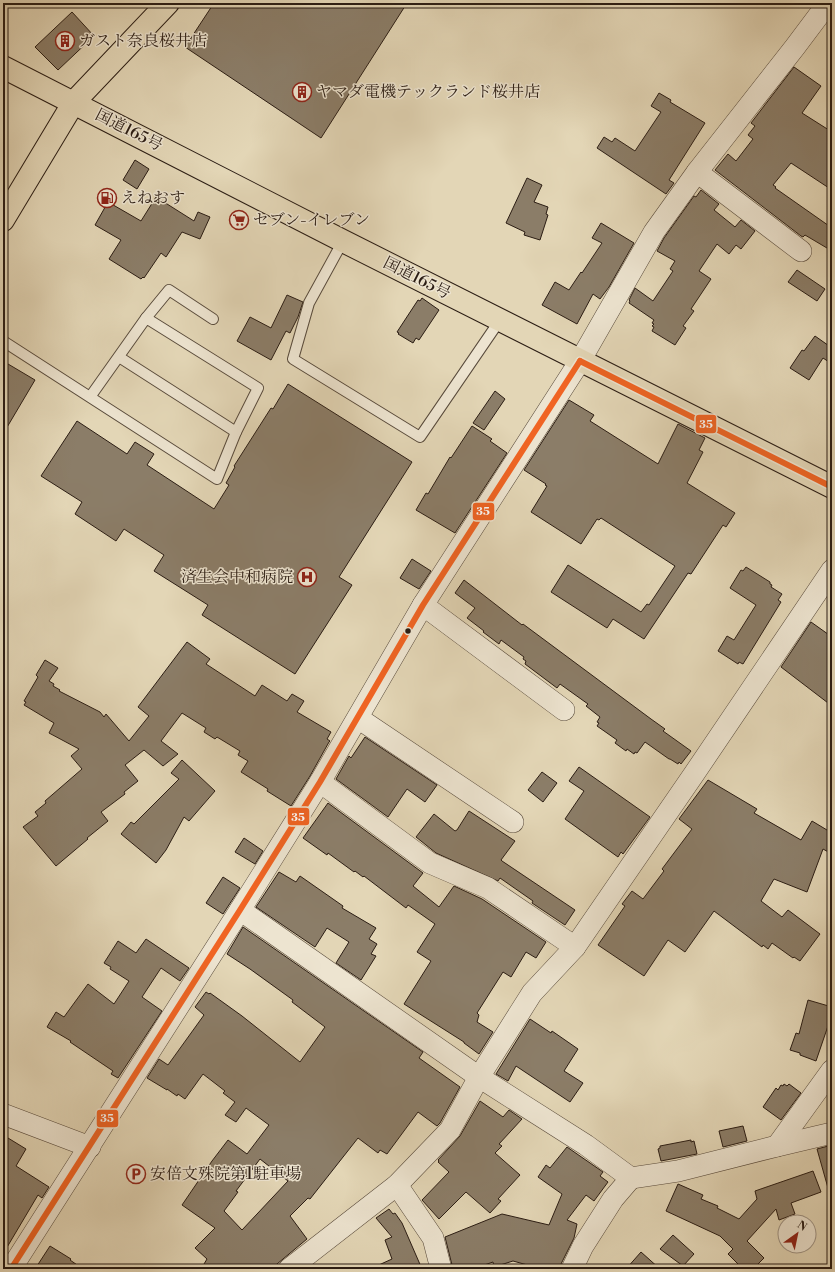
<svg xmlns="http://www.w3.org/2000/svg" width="835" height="1272" font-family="'Libre Bodoni','Noto Serif JP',serif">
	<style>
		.building { fill: #8b7d68; stroke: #2b1d14; fill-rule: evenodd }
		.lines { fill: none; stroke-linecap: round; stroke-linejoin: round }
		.lane-casing { stroke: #594b3c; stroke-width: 12 }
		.street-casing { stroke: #594b3c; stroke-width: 22 }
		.primary-casing { stroke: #2b1d14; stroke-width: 24 }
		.highway-casing { stroke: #2b1d14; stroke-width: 24 }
		.lane { stroke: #ede4d0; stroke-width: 10 }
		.street { stroke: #ede4d0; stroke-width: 21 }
		.primary { stroke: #e3d6b6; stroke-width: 22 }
		.highway { stroke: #e3d6b6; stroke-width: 22 }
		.bus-1-casing { stroke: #ede4d0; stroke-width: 9 }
		.bus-1 { stroke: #f06423; stroke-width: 6 }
		.bus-dot { fill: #2b1d14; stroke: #ede4d0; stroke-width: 1.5 }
		.labels { text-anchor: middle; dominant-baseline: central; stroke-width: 3; stroke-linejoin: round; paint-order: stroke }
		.poi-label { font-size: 16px; fill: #2b1d14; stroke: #ede4d0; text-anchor: start }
		.street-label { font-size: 16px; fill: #2b1d14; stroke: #ede4d0 }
		.line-badge { stroke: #ede4d0; stroke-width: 1.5 }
		.badge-label { font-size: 11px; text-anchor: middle; font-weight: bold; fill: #fff }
	</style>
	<rect width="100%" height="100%" fill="#e3d6b6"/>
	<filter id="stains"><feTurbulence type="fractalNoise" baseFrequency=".005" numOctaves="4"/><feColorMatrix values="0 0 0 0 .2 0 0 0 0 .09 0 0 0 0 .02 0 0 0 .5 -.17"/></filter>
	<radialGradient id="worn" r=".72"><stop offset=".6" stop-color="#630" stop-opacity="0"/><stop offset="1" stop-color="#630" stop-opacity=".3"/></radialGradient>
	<g class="building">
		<path d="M214,3H407L321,138L185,47Z"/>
		<path d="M72,12L94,36L58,70L35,47Z"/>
		<path d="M794,67L821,86L802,113L832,132V190L791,163L773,185L776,187L775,188L832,228V251L805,235L803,237L801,236L715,170L728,154L736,161L753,139L748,135L755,126L751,123Z"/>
		<path d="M659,93L671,100L670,102L705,123L669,180L674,183L666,194L597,148L604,137L612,142L615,138L635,151L661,112L651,106Z"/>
		<path d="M135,160L149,169L137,189L123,180Z"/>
		<path d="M527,178L542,185L534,202L548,207L546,214L548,215L540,240L524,235L525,232L506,223Z"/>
		<path d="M701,190L719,204L714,210L735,227L741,220L755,231L741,249L736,245L729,254L717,244L699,271L711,279L691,309L694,311L683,326L686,328L675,345L652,331L654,327L652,326L654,324L652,323L654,320L629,303L630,301L629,300L635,288L653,301L673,271L670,269L675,261L657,251L664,238L694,196L696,197Z"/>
		<path d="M156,197L194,221L198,212L210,217L200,239L182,232L166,257L161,253L144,278L143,277L141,279L109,259L121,240L95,225L108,202L141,221Z"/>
		<path d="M601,223L634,243L609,287L600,299L593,294L577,324L542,305L555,282L569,290L581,272L582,273L602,243L592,238Z"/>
		<path d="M797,270L825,289L817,301L788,282Z"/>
		<path d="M287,295L303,302L298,317L290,333L286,331L271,360L237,341L250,317L271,328Z"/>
		<path d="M422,298L439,310L419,340L416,338L413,343L398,334L399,333L397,332L418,300L420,301Z"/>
		<path d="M815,336L832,348V364L823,358L809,380L790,368L802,350L804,351Z"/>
		<path d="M3,361L35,380L3,434Z"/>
		<path d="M288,384L412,462L339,577L352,585L295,674L202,615L208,605L154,571L164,555L124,529L116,541L75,514L82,502L41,476L77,421L127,454L135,442L154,454L147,465L214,509L229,485L226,483L235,467L234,466L271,408L273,409Z"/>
		<path d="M495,391L505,399L484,430L473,423Z"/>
		<path d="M569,400L594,415L590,421L658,464L678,424L705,438L699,450L703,452L687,483L735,513L726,527L723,525L691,574L688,573L644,639L613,619L607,628L551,592L568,565L641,612L647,604L649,605L675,566L601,518L599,520L597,519L581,544L531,512L547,486L545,485L546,484L524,470Z"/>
		<path d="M472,426L492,439L490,441L507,453L455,533L416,510L426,493L428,494L450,457L451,458Z"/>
		<path d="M412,559L431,571L419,589L400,578Z"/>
		<path d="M746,567L770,582V584L772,585L771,587L782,594L778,600L781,602L743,664L739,662L738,664L718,651L727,636L734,640L756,605L730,588L741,570L743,571Z"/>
		<path d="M464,580L522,625L523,624L651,719L665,729L663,731L691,751L681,764L679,762L678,764L670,759H669L645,742L637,753L635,752L634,754L627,749L626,751L615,743L617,740L597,726L599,723L597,722L600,717L586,706L588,704L560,684L557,688L525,664L526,661L523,659L524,657L501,640L499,644L483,632L484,631L467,618L475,608L455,593Z"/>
		<path d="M811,622L832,637V706L781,667Z"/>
		<path d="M187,642L210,659L206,664L255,696L262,685L287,701L292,694L304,701L297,712L331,732L327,739L330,741L329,742L310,776L291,806L267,791L268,789L241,772L248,761L238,755L240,751L217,737L215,739L204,732L206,728L182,713L161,741L178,754L163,766L144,750L125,765L138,781L124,792L125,794L101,812L108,821L87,838L88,839L56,866L23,827L38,816L35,812L46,803L45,801L82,769L71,756L79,749L49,733L54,723L24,705L26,702L24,701L38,677L36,675L45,660L58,668L49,681L54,684L53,686L60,690L59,691L100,712L104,717L106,714L129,741L149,716L138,707Z"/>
		<path d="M365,737L437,785L425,802L407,789L388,817L336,779L349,756L351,758Z"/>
		<path d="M182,760L215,791L189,821L184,817L166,850L156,863L121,834L131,822L134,824L179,779L171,773Z"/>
		<path d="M579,767L650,817L623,854L621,852L618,857L565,819L584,791L569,781Z"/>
		<path d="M542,772L557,783L543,802L528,790Z"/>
		<path d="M708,780L757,809L754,813L801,840L812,821L832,833V854L823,849L807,892L774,879L761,901L782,917L788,910L820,934L800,961L794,957L793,958L772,943L768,949L763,945L762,947L714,911L685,952L668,940L644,976L598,945L625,906L622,904L632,891L643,899L664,871L662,869L692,829L679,819Z"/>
		<path d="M328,803L423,873L413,886L439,907L454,886L482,899L546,942L536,958L526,952L511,977L503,972L477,1013L479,1015L477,1022L493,1032L479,1054L464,1043V1042L404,1004L431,961L417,952L435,924L408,905L406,908L364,876L363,877L355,871L354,872L328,853L327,855L303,838Z"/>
		<path d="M469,811L515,841L501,860L502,861L575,910L565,925L532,903L533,901L500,878L498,881L436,853L416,837L434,814L455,831L457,830Z"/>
		<path d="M244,838L263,851L255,864L235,852Z"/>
		<path d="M279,872L296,882L300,876L343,906L342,908L376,928L369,939L377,944L371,954L376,956L361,980L336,963L349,942L327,928L315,947L256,907Z"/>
		<path d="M223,877L240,888L223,914L206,903Z"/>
		<path d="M243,927L423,1052L419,1058L460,1087L440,1123L437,1126L418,1112L387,1154L380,1150L378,1153L358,1138L310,1199L308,1198L290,1216L307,1239L271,1269H201L207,1259L195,1248L215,1228L182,1205L212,1161L228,1140L247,1154L269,1125L246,1108L236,1122L225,1115L235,1102L223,1093L225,1091L203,1074L185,1099L178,1094L177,1096L167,1089V1090L147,1078L159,1059L168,1065L204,1015L195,1007L206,992L209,994L210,993L242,1016L300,1062L325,1027L292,1002L293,1000L250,969L227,954ZM260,1159L288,1181L242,1230L224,1211L238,1192L236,1191Z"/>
		<path d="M146,939L189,968L180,981L161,968L142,997L162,1011L118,1078L111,1074L113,1071L70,1042L71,1041L47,1027L56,1012L64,1017L88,984L114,1004L129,981L110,969L111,967L104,963L118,941L136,953Z"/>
		<path d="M808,1000L832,1007L829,1023L816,1061L800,1055V1053L790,1050L796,1033L799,1034Z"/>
		<path d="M530,1019L551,1033L552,1031L578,1049L564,1071L583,1083L570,1102L516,1066L508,1081L496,1074Z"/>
		<path d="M784,1084L787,1086L789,1084L801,1093L781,1120L763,1107L776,1088L778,1090L781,1085L783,1086Z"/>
		<path d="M480,1101L503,1117L509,1110L522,1119L499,1144L502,1146L495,1153L520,1175L498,1199L501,1201L490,1213L466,1192L439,1219L422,1200L449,1172L438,1162L439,1161L438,1160L460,1136Z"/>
		<path d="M743,1126L747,1141L723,1147L719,1131Z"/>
		<path d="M8,1138L26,1149L16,1166L49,1187L42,1198L38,1195L3,1254V1145Z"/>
		<path d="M691,1140V1142L694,1141L697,1154L661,1161L658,1149L660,1148V1146Z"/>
		<path d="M832,1145V1188H828L817,1149Z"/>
		<path d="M567,1147L603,1172L600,1176L608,1182L594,1201L586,1195L567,1220L577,1224L574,1238L561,1264L560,1269H531V1266L513,1261L494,1267L493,1262L473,1269H453L445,1237L502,1214L549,1225L562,1194L538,1177L546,1165L550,1168Z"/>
		<path d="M813,1171L821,1192L791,1203L795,1214L779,1220L776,1209L747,1241L764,1258L753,1269H743L728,1254L733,1249L720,1236L666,1211L678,1184L703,1195L701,1199L718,1206L717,1208L739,1219L757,1199L755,1191Z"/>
		<path d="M389,1209L393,1214L395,1213L402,1223L422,1269H370L392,1259L385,1240L392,1237L376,1218Z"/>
		<path d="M673,1235L694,1254L683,1266L660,1249Z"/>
		<path d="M50,1246L71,1259L70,1260L83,1269H35Z"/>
		<path d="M641,1252L660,1269H626Z"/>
	</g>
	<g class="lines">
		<defs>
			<g id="lane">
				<path d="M343,241L309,303L293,359L420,437L500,320"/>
				<path d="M146,318L169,290L213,319"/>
				<path d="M3,341L217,479L236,432L258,388L146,318L90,397"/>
				<path d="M119,357L236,432"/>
			</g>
			<g id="street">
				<path d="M697,172L801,251"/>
				<path d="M423,605L564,710"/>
				<path d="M358,718L513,822"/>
				<path d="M320,782L430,863L488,888L575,947"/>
				<path d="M240,910L479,1077L586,1145L631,1178L678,1171L777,1146L832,1133"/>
				<path d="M3,1114L90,1147"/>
				<path d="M777,1146L832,1070"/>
				<path d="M397,1185L433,1238L441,1269"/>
				<path d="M11,1269L240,910L320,782L423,605L580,361L654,232L697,172L795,47L828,3"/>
				<path d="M289,1269L397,1185L450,1130L479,1077L532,993L575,947L694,774L832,570"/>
				<path d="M572,1269L583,1246L613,1199L631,1178"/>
			</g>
			<path id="primary" d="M3,220L74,102"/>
			<g id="highway">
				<path d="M3,67L343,241L832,487"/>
				<path d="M74,102L168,3"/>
			</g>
		</defs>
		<use href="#lane" class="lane-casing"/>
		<use href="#street" class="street-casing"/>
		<use href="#primary" class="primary-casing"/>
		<use href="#highway" class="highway-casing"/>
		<use href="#lane" class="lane"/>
		<use href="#street" class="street"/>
		<use href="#primary" class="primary"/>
		<use href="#highway" class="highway"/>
		<defs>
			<g id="bus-1">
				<path d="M580,361L832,487"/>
				<path d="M11,1269L240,910L320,782L423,605L580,361"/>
			</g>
		</defs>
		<use href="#bus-1" class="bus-1-casing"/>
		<use href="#bus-1" class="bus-1"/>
	</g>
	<defs>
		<symbol id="building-ring" viewBox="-11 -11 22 22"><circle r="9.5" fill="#ede4d0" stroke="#8f2418" stroke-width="1.5"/><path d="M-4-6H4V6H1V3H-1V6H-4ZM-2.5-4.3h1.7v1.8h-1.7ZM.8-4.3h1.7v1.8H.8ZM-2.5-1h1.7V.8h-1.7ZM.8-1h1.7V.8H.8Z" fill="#8f2418"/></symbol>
		<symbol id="fuel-ring" viewBox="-11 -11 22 22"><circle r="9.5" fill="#ede4d0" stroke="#8f2418" stroke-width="1.5"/><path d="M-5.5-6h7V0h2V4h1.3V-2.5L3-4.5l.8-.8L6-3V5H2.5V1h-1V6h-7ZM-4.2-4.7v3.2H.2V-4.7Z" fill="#8f2418"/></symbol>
		<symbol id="supermarket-ring" viewBox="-11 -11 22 22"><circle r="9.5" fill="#ede4d0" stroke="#8f2418" stroke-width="1.5"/><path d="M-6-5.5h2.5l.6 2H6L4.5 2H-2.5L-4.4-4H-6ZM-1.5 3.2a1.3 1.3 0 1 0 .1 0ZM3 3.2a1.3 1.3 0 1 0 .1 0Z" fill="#8f2418"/></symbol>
		<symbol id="hospital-ring" viewBox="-11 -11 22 22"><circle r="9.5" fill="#ede4d0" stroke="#8f2418" stroke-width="1.5"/><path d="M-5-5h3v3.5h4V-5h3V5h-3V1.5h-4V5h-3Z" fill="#8f2418"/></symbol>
		<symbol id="parking-ring" viewBox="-11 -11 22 22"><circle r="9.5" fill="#ede4d0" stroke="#8f2418" stroke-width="1.5"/><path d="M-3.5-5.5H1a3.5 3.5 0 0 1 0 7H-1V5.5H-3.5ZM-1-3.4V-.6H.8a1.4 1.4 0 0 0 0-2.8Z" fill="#8f2418"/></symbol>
	</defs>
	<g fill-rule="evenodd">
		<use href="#building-ring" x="54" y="30" width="22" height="22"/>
		<use href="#building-ring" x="291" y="81" width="22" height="22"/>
		<use href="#fuel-ring" x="96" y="187" width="22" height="22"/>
		<use href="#supermarket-ring" x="228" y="209" width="22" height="22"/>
		<use href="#hospital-ring" x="296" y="566" width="22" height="22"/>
		<use href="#parking-ring" x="125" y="1163" width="22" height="22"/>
	</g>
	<circle class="bus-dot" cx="408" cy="631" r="3.5"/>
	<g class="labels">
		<g class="poi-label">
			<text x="79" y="41">ガスト奈良桜井店</text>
			<text x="316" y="92">ヤマダ電機テックランド桜井店</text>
			<text x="121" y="198">えねおす</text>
			<text x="253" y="220">セブン-イレブン</text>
			<text x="293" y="577" text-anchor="end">済生会中和病院</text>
			<text x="150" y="1174">安倍文殊院第1駐車場</text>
		</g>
		<g class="street-label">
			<text transform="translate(129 130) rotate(27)">国道165号</text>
			<text transform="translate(417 278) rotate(27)">国道165号</text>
		</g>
	</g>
	<g class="line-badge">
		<rect x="695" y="414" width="22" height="20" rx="4" fill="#f06423"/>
		<rect x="472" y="502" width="23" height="19" rx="4" fill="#f06423"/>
		<rect x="287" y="807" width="23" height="19" rx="4" fill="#f06423"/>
		<rect x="96" y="1109" width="23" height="19" rx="4" fill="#f06423"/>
	</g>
	<g class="badge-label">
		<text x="706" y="428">35</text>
		<text x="483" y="515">35</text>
		<text x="298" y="821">35</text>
		<text x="107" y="1122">35</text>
	</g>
	<rect width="835" height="1272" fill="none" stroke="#e3d6b6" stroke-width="16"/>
	<rect x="4" y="4" width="827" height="1264" fill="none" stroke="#2b1d14" stroke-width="2"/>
	<rect x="8" y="8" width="819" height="1256" fill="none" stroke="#2b1d14"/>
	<g transform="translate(797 1234) rotate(33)"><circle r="19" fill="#ede4d0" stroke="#9f9485"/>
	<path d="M0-3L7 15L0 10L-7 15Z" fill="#8f2418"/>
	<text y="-6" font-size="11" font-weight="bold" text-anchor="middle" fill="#2b1d14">N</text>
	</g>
	<rect width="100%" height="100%" filter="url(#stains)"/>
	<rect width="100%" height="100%" fill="url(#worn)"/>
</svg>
